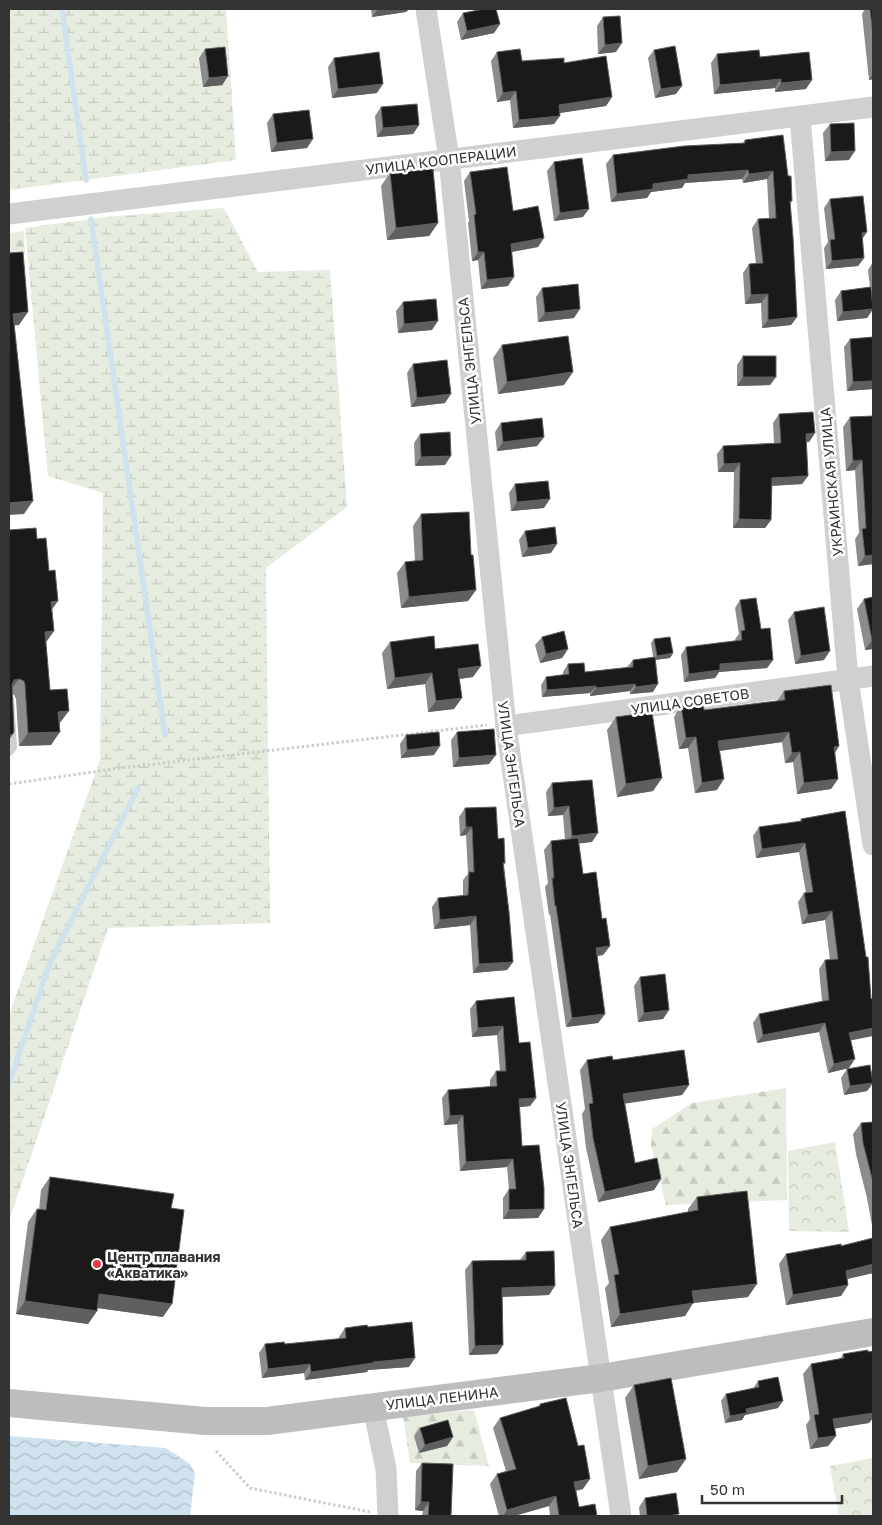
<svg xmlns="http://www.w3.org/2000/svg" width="882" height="1525" font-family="'Golos Text',sans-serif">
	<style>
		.forest { fill: url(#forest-firs) }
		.wetland { fill: url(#wetland-marsh) }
		.park { fill: url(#park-crowns) }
		.water { fill: url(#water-waves) }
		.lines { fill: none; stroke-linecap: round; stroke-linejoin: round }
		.stream { stroke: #cfe2ee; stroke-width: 5.5 }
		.path { stroke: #cdcdcd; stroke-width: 3; stroke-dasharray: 2.5 2.5; stroke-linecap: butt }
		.lane { stroke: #d0d0d0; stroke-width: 10 }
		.street { stroke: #d0d0d0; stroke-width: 21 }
		.secondary { stroke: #bdbdbd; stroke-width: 28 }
		.wall { fill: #8c8c8c }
		.shaded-wall { fill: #5f5f5f }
		.building { fill: #1a1a1a; stroke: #5f5f5f }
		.poi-dot { fill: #e63946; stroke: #fff; stroke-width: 2 }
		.labels { text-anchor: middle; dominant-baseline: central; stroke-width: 5; stroke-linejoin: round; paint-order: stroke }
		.street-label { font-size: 14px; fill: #333; stroke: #fff }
		.poi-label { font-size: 14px; font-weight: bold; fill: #333; stroke: #fff; text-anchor: start }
	</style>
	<defs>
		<pattern id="forest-firs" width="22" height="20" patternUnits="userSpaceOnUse" patternTransform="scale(1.25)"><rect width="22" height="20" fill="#e6ecdf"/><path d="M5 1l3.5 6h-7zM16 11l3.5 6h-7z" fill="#c6cbc0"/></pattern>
		<pattern id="wetland-marsh" width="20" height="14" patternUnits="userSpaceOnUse" patternTransform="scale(1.25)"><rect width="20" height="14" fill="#e6ecdf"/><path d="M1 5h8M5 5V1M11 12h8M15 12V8" fill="none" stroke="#c6cbc0"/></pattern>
		<pattern id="park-crowns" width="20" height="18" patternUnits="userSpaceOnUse" patternTransform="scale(1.25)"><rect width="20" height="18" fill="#e6ecdf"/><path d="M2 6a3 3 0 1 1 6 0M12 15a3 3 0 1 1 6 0" fill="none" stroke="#c6cbc0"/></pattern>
		<pattern id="water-waves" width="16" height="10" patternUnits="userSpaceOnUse" patternTransform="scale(1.25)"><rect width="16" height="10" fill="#cfe2ee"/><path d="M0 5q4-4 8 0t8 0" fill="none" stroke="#b2c2cd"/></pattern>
	</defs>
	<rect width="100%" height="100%" fill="#fff"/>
	<g class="forest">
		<path d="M24,231L25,254L9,255V233Z"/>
		<path d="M786,1088L787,1200L666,1205L651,1146L652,1129L692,1103Z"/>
		<path d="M474,1410L489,1466L410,1463L403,1416Z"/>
	</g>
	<g class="wetland">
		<path d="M9,9H226L236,160L9,190Z"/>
		<path d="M224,208L258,272L330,270L347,507L266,568L270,923L108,928L9,1221V1015L100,760L103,493L48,476L25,228L105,217Z"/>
	</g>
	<g class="park">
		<path d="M835,1142L849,1232L789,1231L788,1151Z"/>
		<path d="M873,1458V1516H839L830,1466Z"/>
	</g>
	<path class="water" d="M9,1436L166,1448L190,1464L195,1473L190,1516H9Z"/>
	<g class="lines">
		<g class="stream">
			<path d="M62,9L86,180"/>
			<path d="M91,219L165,735"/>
			<path d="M9,1084L49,965L138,788"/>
		</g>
		<g class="path">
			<path d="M9,784L121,768L487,725"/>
			<path d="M216,1451L250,1488L370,1512"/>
		</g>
		<path class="lane" d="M9,699L12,747L9,751"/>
		<g class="street">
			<path d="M426,9L449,159L506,726L621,1516"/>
			<path d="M800,117L848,679L873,845"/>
			<path d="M9,214L873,107"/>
			<path d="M506,726L873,676"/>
			<path d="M373,1407L386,1469L388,1516"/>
		</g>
		<path class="secondary" d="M9,1403L205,1421H267L601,1378L873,1332"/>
	</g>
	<g class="wall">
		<path d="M371,9H409L406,12L372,17Z"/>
		<path d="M865,9H873V79L869,80L862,14Z"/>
		<path d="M463,13L500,24L494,33L461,40L457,22Z"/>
		<path d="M603,17L616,52L598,54L597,26Z"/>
		<path d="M205,49L228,76L222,85L203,87L199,58Z"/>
		<path d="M654,50L676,94L655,98L648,58Z"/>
		<path d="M497,52L522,61L564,63L612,97L606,106L560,113L554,124L513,128L510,100L497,102L491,61Z"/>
		<path d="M717,54L760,57L806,89L775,92V88L714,94L711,63Z"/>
		<path d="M334,58L377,93L332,98L328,67Z"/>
		<path d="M381,107L419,125L413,134L377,137L375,116Z"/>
		<path d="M273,114L307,148L271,152L267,123Z"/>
		<path d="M830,124L849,160L825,161L823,133Z"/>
		<path d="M745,140L788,176L792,201L790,205L797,317L791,325L762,328L761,303L745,304L743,273L749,264H756L752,228L758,219L769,218L767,179L743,183L742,179L685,183L682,188L651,192L647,198L611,202L606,164L613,155L743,143Z"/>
		<path d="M554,162L583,217L554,221L547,171Z"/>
		<path d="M470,172L513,211L538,247L512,252L508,286L481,289L478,260L472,261L468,223L469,221L464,181Z"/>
		<path d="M390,173L438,223L429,236L387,240L381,186Z"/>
		<path d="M830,199L867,232L862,238L864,258L858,266L826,269L824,248L828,242L824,208Z"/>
		<path d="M873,262V288H871L873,309L867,318L837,321L835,300L841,291L870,287L868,270Z"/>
		<path d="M542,288L574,318L538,322L536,297Z"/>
		<path d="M403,302L432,330L398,333L396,311Z"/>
		<path d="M873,337V389L847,391L844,347L850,339Z"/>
		<path d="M502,345L564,385L498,394L493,358Z"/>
		<path d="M743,356L776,377L770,385L737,386V365Z"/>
		<path d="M413,364L445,403L411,407L407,373Z"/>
		<path d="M779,414L815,433L809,442H806L808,476L802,484L772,486L771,520L765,528H733L734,472H718L717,454L723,446L774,443L773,423Z"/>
		<path d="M873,416V564L858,566L855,539L859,533L855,470L846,471L843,427L850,417Z"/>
		<path d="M501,423L544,437L537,446L497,451L495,432Z"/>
		<path d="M420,434L445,465L415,466L414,443Z"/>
		<path d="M515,484L544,508L511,511L509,493Z"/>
		<path d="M421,514L471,555L476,590L468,601L401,608L397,573L405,562L415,561L413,526Z"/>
		<path d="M9,530L37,539L52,609L54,631L46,642L50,690L60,724L51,745L19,746L16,699L14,695L12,694L14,731L9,740Z"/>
		<path d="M525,531L551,553L522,557L519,540Z"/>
		<path d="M873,597V649L865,650L857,609L864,599Z"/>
		<path d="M740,600L761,629L773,660L767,668L719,672L715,678L684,682L681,655L686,647L736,641L735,639L739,634L735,608Z"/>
		<path d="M794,612L824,660L795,664L788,620Z"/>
		<path d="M542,637L568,649L562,658L540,663L535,645Z"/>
		<path d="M654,639L673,653L670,658L655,660L653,692L630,694V691L590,696V693L542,697L541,685L546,677L563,675V672L568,664L585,672L627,667L633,660L653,657L651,643Z"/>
		<path d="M390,642L435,649L473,677L460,679L454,709L428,712L425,684L387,689L382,653Z"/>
		<path d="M784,691L839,746L835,753L838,779L831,789L797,794L793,762L785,763L782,742L720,751L717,790L695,793L688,748L679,749L674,717L681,706L704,710L777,701Z"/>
		<path d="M616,717L662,778L653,791L617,797L607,730Z"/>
		<path d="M457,732L489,764L453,767L451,740Z"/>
		<path d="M406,735L434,755L401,758L400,744Z"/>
		<path d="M592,780V842L579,843L583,874L602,919L610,946L603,955L597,956L605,1014L598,1023L566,1027L550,914L549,915L545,887L548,883L544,850L551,841L565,840L563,815L548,816L546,792L552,783Z"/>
		<path d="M465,808L498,839L505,863L504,865L513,962L507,970L473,973L470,925L434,929L432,907L438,898L463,896V880L468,874L466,835L460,836L459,817Z"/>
		<path d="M845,811L850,1040L849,1068L828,1073L819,1032L757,1043L753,1023L759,1014L822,1001L819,969L825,960H830L825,920L802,924L798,902L804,893H806L799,852L756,858L753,836L759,827L799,822L801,819Z"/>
		<path d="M640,977L669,1010L663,1019L638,1022L634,986Z"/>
		<path d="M514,997L519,1043L536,1098L530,1106L519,1107L522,1146L544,1209L538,1218L503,1219V1198L509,1189L507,1167L460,1171L457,1124L444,1125L442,1098L448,1090L490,1087V1080L496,1071H500L497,1035L472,1037L470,1009L476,1001Z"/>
		<path d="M587,1060H613L689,1085L682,1095L625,1103L635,1163L661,1179L654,1190L598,1202L586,1148L582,1114L585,1109L580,1070Z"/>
		<path d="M847,1069L873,1083L867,1091L844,1095L841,1078Z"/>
		<path d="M873,1122V1231L867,1198L856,1154L853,1134L861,1123Z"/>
		<path d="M50,1177L171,1208L163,1317L97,1308V1311L88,1324L16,1314L28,1222L37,1209L39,1210L41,1190Z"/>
		<path d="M697,1197L748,1297L693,1303L685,1316L611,1327L605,1288L609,1283L601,1240L610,1227L688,1212V1209Z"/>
		<path d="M873,1238V1273L847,1279L848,1285L841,1296L786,1305L779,1264L786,1254L841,1246Z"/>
		<path d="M526,1252L549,1295L502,1297L503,1345L497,1354L469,1355L465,1270L472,1261L520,1260Z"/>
		<path d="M368,1327L409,1367L368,1370L367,1372L305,1380L304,1373L262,1378L259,1353L265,1344H285L339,1339V1337L345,1328Z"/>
		<path d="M873,1351V1418L869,1423L835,1428L836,1436L828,1446L810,1449L806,1425L810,1419L803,1374L811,1364L840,1359L843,1354Z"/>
		<path d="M758,1381L778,1408L745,1415L742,1420L725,1423L721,1401L726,1394L753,1389Z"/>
		<path d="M634,1385L677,1472L639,1479L625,1398Z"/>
		<path d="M540,1404L583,1489L576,1491L579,1507L597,1516H550L549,1506L514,1516H499L490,1484L497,1474L506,1471L493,1428L500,1418L539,1406Z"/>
		<path d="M420,1428L453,1437L447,1446L419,1453L414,1436Z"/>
		<path d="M422,1463L451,1516H422L423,1511L415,1510L416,1471Z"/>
		<path d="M645,1498L678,1516H640L639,1507Z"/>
	</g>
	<g class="shaded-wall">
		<path d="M378,9H409L406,12L372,17Z"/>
		<path d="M500,24L494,33L461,40L467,31Z"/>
		<path d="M622,43L616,52L598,54L605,45Z"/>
		<path d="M873,74V79L869,80Z"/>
		<path d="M228,76L222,85L203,87L209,78Z"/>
		<path d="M781,79L775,88L714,94L720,85Z"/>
		<path d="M812,80L806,89L775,92L781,83Z"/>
		<path d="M383,84L377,93L332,98L338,89Z"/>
		<path d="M682,86L676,94L655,98L661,89Z"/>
		<path d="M516,91L510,100L497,102L503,93Z"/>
		<path d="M612,97L606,106L553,114L559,105Z"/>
		<path d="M560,116L554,124L513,128L519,120Z"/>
		<path d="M419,125L413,134L377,137L383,128Z"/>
		<path d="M313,139L307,148L271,152L277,143Z"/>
		<path d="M855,151L849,160L825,161L831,152Z"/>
		<path d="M748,170L742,179L685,183L682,188L651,192L647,198L611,202L617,194L688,175Z"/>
		<path d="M773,171L767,179L743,183L749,174Z"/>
		<path d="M589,209L583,217L554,221L560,213Z"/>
		<path d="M438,223L429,236L387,240L396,228Z"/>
		<path d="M867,232L861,241L862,233Z"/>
		<path d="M544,238L538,247L505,253L511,244Z"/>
		<path d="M478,252H484L478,260L472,261Z"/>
		<path d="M864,258L858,266L826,269L832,261Z"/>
		<path d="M514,277L508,286L481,289L487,280Z"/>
		<path d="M768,294L761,303L745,304L751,295Z"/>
		<path d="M580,309L574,318L538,322L545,313Z"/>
		<path d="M873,309L867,318L837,321L843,312Z"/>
		<path d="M28,312L19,325L9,326L13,314Z"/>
		<path d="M797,317L791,325L762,328L768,320Z"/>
		<path d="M438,321L432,330L398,333L404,324Z"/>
		<path d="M573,372L564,385L498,394L507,382Z"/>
		<path d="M743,377H776L770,385L737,386Z"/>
		<path d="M873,381V389L847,391L853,382Z"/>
		<path d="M451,394L445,403L411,407L417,398Z"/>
		<path d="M815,433L809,442L799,443L806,434Z"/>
		<path d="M544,437L537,446L497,451L503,442Z"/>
		<path d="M451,456L445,465L415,466L421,457Z"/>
		<path d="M862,460L855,470L846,471L853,461Z"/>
		<path d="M740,463L734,472H718L724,464Z"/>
		<path d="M808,476L802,484L766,486L772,478Z"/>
		<path d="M550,499L544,508L511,511L517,502Z"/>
		<path d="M33,501L24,514L9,515V503Z"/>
		<path d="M739,519L771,520L765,528H733Z"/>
		<path d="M557,544L551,553L522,557L528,548Z"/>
		<path d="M873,555V564L858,566L865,556Z"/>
		<path d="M476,590L468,601L401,608L409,597Z"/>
		<path d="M58,601L48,615L51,602Z"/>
		<path d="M54,631L44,645L45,632Z"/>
		<path d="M872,640H873V649L865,650Z"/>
		<path d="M568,649L562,658L540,663L546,654Z"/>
		<path d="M830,651L824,660L795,664L801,656Z"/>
		<path d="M673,653L670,658L653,660L657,656Z"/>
		<path d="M773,660L767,668L719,672L715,678L684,682L689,674L720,664Z"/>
		<path d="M481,666L473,677L451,680L458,669Z"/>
		<path d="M432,673L425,684L387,689L395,678Z"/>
		<path d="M19,679L9,692L14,680Z"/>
		<path d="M635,684L630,691L590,696L596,688Z"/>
		<path d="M658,684L653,692L630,694L636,687Z"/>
		<path d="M596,686L590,693L542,697L547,690Z"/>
		<path d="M462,698L454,709L428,712L436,701Z"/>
		<path d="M69,711L59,724L58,712Z"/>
		<path d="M60,732L51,745L19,746L28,733Z"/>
		<path d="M789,732L782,742L711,752L718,741Z"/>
		<path d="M13,734L9,740V735Z"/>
		<path d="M696,737L688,748L679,749L686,738Z"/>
		<path d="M440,746L434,755L401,758L407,750Z"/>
		<path d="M839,746L832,757L834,747Z"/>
		<path d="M800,752L793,762L785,763L792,753Z"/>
		<path d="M496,755L489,764L453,767L459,758Z"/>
		<path d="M662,778L653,791L617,797L626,784Z"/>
		<path d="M724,779L717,790L695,793L702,783Z"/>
		<path d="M838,779L831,789L797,794L804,783Z"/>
		<path d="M569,806L563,815L548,816L554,808Z"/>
		<path d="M466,827H472L466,835L460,836Z"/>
		<path d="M598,833L592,842L566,845L572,836Z"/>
		<path d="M805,843L799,852L756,858L762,849Z"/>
		<path d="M832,911L825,920L802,924L808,915Z"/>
		<path d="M476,916L470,925L434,929L440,920Z"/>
		<path d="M610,946L603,955L590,957L596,948Z"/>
		<path d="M513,962L507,970L473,973L479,964Z"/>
		<path d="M669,1010L663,1019L638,1022L644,1013Z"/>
		<path d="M605,1014L598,1023L566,1027L572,1018Z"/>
		<path d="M825,1023L819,1032L757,1043L763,1035Z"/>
		<path d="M503,1026L497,1035L472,1037L478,1028Z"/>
		<path d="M873,1028V1036L843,1042L849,1033Z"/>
		<path d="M855,1059L849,1068L828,1073L834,1064Z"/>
		<path d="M873,1083L867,1091L844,1095L850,1086Z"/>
		<path d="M689,1085L682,1095L616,1105L623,1094Z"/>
		<path d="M536,1098L530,1106L512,1108L519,1099Z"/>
		<path d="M463,1115L457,1124L444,1125L450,1116Z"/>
		<path d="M513,1159L507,1167L460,1171L466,1162Z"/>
		<path d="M661,1179L654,1190L598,1202L605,1192Z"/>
		<path d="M544,1209L538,1218L503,1219L509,1210Z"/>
		<path d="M873,1264V1273L838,1281L846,1271Z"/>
		<path d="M757,1284L748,1297L693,1303L685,1316L611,1327L620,1314L692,1291Z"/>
		<path d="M848,1285L841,1296L786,1305L793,1295Z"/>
		<path d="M555,1286L549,1295L496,1297L502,1288Z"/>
		<path d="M99,1294L172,1304L163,1317L90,1307Z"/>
		<path d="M25,1301L97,1311L88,1324L16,1314Z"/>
		<path d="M503,1345L497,1354L469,1355L475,1346Z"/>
		<path d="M415,1358L409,1367L368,1370L367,1372L305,1380L311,1372L373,1362Z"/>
		<path d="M310,1364L304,1373L262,1378L268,1369Z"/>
		<path d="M783,1401L778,1408L745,1415L742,1420L725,1423L730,1416L746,1409Z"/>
		<path d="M873,1406V1418L869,1423L826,1430L833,1419Z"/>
		<path d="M836,1436L828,1446L810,1449L818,1438Z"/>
		<path d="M453,1437L447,1446L419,1453L425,1445Z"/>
		<path d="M686,1459L677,1472L639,1479L648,1466Z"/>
		<path d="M590,1479L583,1489L567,1492L574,1482Z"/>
		<path d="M556,1496L549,1506L514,1516H503L507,1510Z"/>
		<path d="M421,1502H429L423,1511L415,1510Z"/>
	</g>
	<g class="building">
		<path d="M484,9H496L500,24L467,31L463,13Z"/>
		<path d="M870,9H873V35Z"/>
		<path d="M620,16L622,43L605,45L603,17Z"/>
		<path d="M675,46L682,86L661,89L654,50Z"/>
		<path d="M225,47L228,76L209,78L205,49Z"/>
		<path d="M520,49L522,61L564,58V63L606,56L612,97L559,105L560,116L519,120L516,91L503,93L497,52Z"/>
		<path d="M759,50L760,57L809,52L812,80L781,83V79L720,85L717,54Z"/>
		<path d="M379,52L383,84L338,89L334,58Z"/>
		<path d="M417,104L419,125L383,128L381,107Z"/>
		<path d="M309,110L313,139L277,143L273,114Z"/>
		<path d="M854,123L855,151L831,152L830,124Z"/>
		<path d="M783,135L788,176H791L792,201H790L793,237L797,317L768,320V294L751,295L749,264L763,263L758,219L776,218L773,171L749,174L748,170L688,175V179L653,184V189L617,194L613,155L684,146L745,143V140Z"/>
		<path d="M582,158L589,209L560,213L554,162Z"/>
		<path d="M507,167L513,211L538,206L544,238L511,244L514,277L487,280L484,252H478L474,215L476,214L470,172Z"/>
		<path d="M433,169L438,223L396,228L390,173Z"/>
		<path d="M863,196L867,232L862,233L864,258L832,261L830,240L835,239L830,199Z"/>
		<path d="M23,252L28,312L13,314L33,501L9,503V253Z"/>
		<path d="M578,284L580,309L545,313L542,288Z"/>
		<path d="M871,287L873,309L843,312L841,291Z"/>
		<path d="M436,299L438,321L404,324L403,302Z"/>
		<path d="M568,336L573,372L507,382L502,345Z"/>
		<path d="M873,337V381L853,382L850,339Z"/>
		<rect x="743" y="356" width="33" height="21"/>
		<path d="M447,360L451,394L417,398L413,364Z"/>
		<path d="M813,412L815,433L806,434L808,476L772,478L771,520L739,519L740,463L724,464L723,446L781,443L779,414Z"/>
		<path d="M873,416V555L865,556L862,529L866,528L862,460L853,461L850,417Z"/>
		<path d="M542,418L544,437L503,442L501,423Z"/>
		<path d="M450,432L451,456L421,457L420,434Z"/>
		<path d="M548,481L550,499L517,502L515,484Z"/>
		<path d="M469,512L471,555H473L476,590L409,597L405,562L423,560L421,514Z"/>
		<path d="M555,527L557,544L528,548L525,531Z"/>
		<path d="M36,528L37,539L46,538L49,571L55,570L58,601L51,602L54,631L45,632L50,690L67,689L69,711L58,712L60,732L28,733L25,685L24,681L19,679L14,680L12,685L14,731L13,734L9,735V530Z"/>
		<path d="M873,597V640H872L864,599Z"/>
		<path d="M756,598L761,629L770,628L773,660L720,664V670L689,674L686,647L742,640L741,631L745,630L740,600Z"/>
		<path d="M824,607L830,651L801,656L794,612Z"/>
		<path d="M564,631L568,649L546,654L542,637Z"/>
		<path d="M434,636L435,649L478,644L481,666L458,669L462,698L436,701L432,673L395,678L390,642Z"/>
		<path d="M670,637L673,653L657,656L654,639Z"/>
		<path d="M655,657L658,684L636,687L635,684L596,688V686L547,690L546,677L569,674L568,664L584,663L585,672L633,667V660Z"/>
		<path d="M831,685L839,746L834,747L838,779L804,783L800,752L792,753L789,732L718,741L724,779L702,783L696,737L686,738L681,706L703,703L704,710L785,700L784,691Z"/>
		<path d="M652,712L662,778L626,784L616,717Z"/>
		<path d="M494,729L496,755L459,758L457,732Z"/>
		<path d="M439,732L440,746L407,750L406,735Z"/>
		<path d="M592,780L598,833L572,836L569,806L554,808L552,783Z"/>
		<path d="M496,807L498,839L504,838L505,863H503L509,912L513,962L479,964L476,916L440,920L438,898L468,895L469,872H474L472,827H466L465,808Z"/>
		<path d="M845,811L866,957H868L871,999L873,998V1028L849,1033L855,1059L834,1064L825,1023L763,1035L759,1014L829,1000L825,960L838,959L832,911L808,915L804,893L813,892L805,843L762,849L759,827L802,821L801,819Z"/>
		<path d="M578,838L583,874L596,872L602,919L606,918L610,946L596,948L605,1014L572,1018L556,906H555L552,878H554L551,841Z"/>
		<path d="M665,974L669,1010L644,1013L640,977Z"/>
		<path d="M514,997L519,1043L530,1042L536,1098L519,1099L522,1146L539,1145L544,1188V1209L509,1210V1189H516L513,1159L466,1162L463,1115L450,1116L448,1090L497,1086L496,1071H506L503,1026L478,1028L476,1001Z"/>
		<path d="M684,1050L689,1085L623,1094L635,1163L657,1158L661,1179L605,1192L593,1138L589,1104L593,1103L587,1060L612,1056L613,1060Z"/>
		<path d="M870,1065L873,1083L850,1086L847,1069Z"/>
		<path d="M873,1122V1182L863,1143L861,1123Z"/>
		<path d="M50,1177L174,1194L171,1208L184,1210L172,1304L99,1294L97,1311L25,1301L37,1209L46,1210Z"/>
		<path d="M747,1191L757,1284L692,1291L694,1303L620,1314L614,1275L619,1274L610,1227L698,1210L697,1197Z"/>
		<path d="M873,1238V1264L846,1271L848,1285L793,1295L786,1254L841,1244V1246Z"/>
		<path d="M554,1251L555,1286L502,1288L503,1345L475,1346L472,1261L526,1260V1252Z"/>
		<path d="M412,1322L415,1358L373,1362V1363L311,1372L310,1364L268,1369L265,1344L284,1342L285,1344L346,1338L345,1328L367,1325L368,1327Z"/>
		<path d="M868,1350V1352L873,1351V1413L833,1419L836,1436L818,1438L814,1415L819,1414L811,1364L844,1358L843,1354Z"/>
		<path d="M778,1377L783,1401L746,1409L747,1413L730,1416L726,1394L759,1387L758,1381Z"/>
		<path d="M671,1378L686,1459L648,1466L634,1385Z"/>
		<path d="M566,1398L578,1446L584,1445L590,1479L574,1482L579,1507L595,1504L597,1516H559L556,1496L507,1510L497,1474L516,1469L500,1418L540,1406V1404Z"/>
		<path d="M448,1420L453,1437L425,1445L420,1428Z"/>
		<path d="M422,1463L453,1464L451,1516H428L429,1502H421Z"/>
		<path d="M676,1493L679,1514L667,1516H647L645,1498Z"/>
	</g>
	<circle class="poi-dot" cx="97" cy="1264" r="5"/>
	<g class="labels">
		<g class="street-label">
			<text transform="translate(441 160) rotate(-7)">УЛИЦА КООПЕРАЦИИ</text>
			<text transform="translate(469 361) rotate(-96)">УЛИЦА ЭНГЕЛЬСА</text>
			<text transform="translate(831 482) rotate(-95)">УКРАИНСКАЯ УЛИЦА</text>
			<text transform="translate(690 701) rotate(-8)">УЛИЦА СОВЕТОВ</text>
			<text transform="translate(512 764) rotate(82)">УЛИЦА ЭНГЕЛЬСА</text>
			<text transform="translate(570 1165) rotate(82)">УЛИЦА ЭНГЕЛЬСА</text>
			<text transform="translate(442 1398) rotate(-7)">УЛИЦА ЛЕНИНА</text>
		</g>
		<g class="poi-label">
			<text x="107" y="1256">Центр плавания<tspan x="107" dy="16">«Акватика»</tspan></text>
		</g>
	</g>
	<rect width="882" height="1525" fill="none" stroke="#333333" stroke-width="20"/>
	<path d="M702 1495v8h140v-8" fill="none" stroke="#333333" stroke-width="2.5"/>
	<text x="710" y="1495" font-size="15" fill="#333333" stroke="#ffffff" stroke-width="4" paint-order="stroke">50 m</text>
</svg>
